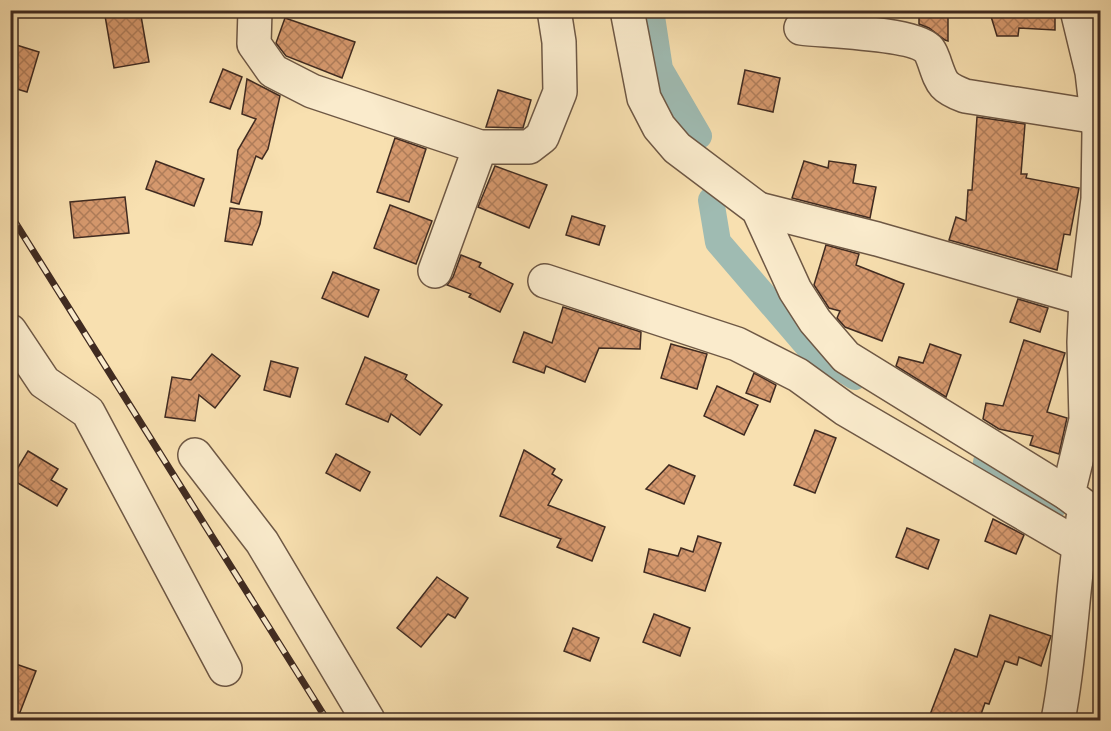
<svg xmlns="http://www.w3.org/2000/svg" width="1111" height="731" font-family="Alegreya,serif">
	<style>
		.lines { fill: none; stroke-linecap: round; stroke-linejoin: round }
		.canal { stroke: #9fbbb2; stroke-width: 26 }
		.building { fill: url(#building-cross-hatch); stroke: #402b21; stroke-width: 1.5 }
		.minor-casing { stroke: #6e5845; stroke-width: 36 }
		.minor { stroke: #faebcc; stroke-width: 33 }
		.rail-casing { stroke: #402b21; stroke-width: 7 }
		.rail { stroke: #faebcc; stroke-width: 4.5; stroke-dasharray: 14; stroke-linecap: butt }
	</style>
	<defs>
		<pattern id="building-cross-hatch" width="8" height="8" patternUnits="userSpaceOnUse" patternTransform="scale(1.5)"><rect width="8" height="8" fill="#d6996e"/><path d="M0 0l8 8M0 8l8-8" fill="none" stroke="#af7d5a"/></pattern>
	</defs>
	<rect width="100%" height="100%" fill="#f8e0b0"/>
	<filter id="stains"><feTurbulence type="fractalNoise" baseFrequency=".00333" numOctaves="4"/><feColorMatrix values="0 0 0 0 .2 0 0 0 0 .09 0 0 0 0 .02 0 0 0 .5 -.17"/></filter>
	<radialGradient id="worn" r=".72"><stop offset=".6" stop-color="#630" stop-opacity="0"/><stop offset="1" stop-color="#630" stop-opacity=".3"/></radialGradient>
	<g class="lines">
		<g class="canal">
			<path d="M651,10L660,69L699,136"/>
			<path d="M711,200L718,242L810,349L855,377"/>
			<path d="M986,462L1054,506"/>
		</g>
	</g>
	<g class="building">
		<path d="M104,10H140L149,62L114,68Z"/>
		<path d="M919,10H948V41L945,40L929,28L919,24Z"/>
		<path d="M989,10H1055V30L1019,28L1018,36H997Z"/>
		<path d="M285,18L355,42L342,78L286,56L276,43Z"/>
		<path d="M10,43L39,52L27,92L10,87Z"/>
		<path d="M223,69L242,77L230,109L210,102Z"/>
		<path d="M745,70L780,78L773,112L738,104Z"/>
		<path d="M247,79L280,96L268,149L262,159L256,156L239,204L231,202L238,150L256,119L242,114Z"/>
		<path d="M498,90L531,100L523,128L486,127Z"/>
		<path d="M977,117L1025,124L1021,174H1027L1026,178L1079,188L1070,235L1064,234L1057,270L949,240L956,217L966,221L968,190H972Z"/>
		<path d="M395,138L426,149L409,202L377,192Z"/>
		<path d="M156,161L204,179L194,206L146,189Z"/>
		<path d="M804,161L828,168L829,161L856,165L853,183L876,187L870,218L792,198Z"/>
		<path d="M495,166L547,185L529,228L478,207Z"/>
		<path d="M125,197L129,233L74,238L70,202Z"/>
		<path d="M390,205L432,221L416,264L374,248Z"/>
		<path d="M230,208L262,212L260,224L252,245L225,241Z"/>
		<path d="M572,216L605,226L599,245L566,235Z"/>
		<path d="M826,245L859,254L856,265L904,284L882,341L845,327L837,318L840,311L829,308L814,285Z"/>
		<path d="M461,255L481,263L479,267L513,284L500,312L469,297L471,294L447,285L453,277Z"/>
		<path d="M333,272L379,290L368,317L322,298Z"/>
		<path d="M1018,299L1048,308L1040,332L1010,322Z"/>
		<path d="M563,307L641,332L640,349L599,348L585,382L546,366L544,373L513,362L524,332L552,343Z"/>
		<path d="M1024,340L1065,353L1047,412L1067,418L1059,454L1030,445L1033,436L999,429L983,419L986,403L1003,406Z"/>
		<path d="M671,344L707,354L697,389L661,378Z"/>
		<path d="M930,344L961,355L946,397L896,366L899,357L923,363Z"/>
		<path d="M212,354L240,376L215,408L199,395L195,421L165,417L172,377L191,380Z"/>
		<path d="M365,357L407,375L405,379L442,405L420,435L391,414L388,422L346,404Z"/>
		<path d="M271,361L298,368L290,397L264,390Z"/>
		<path d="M754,373L776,385L770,402L746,393Z"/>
		<path d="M717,386L758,405L744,435L704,416Z"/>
		<path d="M815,430L836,438L815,493L794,485Z"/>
		<path d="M1101,440V466L1095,464Z"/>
		<path d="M524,450L555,469L552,474L562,480L548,505L605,527L592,561L557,547L561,539L500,516Z"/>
		<path d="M28,451L58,469L51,480L67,489L57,506L11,479Z"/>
		<path d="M336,454L370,472L360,491L326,473Z"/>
		<path d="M669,465L695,476L684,504L646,489Z"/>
		<path d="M993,519L1024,535L1016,554L985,541Z"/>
		<path d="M907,528L939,540L928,569L896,557Z"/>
		<path d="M698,536L721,543L705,591L644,572L649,549L678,556L681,548L693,552Z"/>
		<path d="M437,577L468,598L455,618L448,614L421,647L397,628Z"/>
		<path d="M654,614L690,628L680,656L643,642Z"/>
		<path d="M990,615L1051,636L1041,666L1019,657L1017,665L1005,661L989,704L985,703L979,720H928L955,649L977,657Z"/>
		<path d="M573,628L599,638L590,661L564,651Z"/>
		<path d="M10,662L36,671L17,720H10Z"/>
	</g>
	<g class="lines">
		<defs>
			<g id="minor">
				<path d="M255,10L254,44L273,71L312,91L480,147H529L542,137L560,92L559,42L554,10"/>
				<path d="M627,10L644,98L659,127L677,148L758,209L795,290L815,321L846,357L1068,494"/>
				<path d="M801,28C826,31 912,33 928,49C931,52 932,56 934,61C942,84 942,87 965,96L1098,117"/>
				<path d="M758,209L877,239L1086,299"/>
				<path d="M435,271L480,147"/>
				<path d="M545,281L737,344L798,375L845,409L1078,545"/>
				<path d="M10,331L44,382L88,412L225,669"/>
				<path d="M195,455L262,542L368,720"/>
				<path d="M1058,720C1072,650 1072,578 1085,507L1068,494L1086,420L1084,342L1086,299L1098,199L1099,132L1092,72L1077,10"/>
			</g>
		</defs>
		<use href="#minor" class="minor-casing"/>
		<use href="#minor" class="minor"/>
		<defs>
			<path id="rail" d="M10,214L327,720"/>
		</defs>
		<use href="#rail" class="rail-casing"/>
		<use href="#rail" class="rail"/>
	</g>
	<rect width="1111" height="731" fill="none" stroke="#f8e0b0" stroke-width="36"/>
	<rect x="12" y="12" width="1087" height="707" fill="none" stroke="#402b21" stroke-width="3"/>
	<rect x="18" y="18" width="1075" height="695" fill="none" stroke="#402b21" stroke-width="1.5"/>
	<rect width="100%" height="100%" filter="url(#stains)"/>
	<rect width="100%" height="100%" fill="url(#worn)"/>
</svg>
